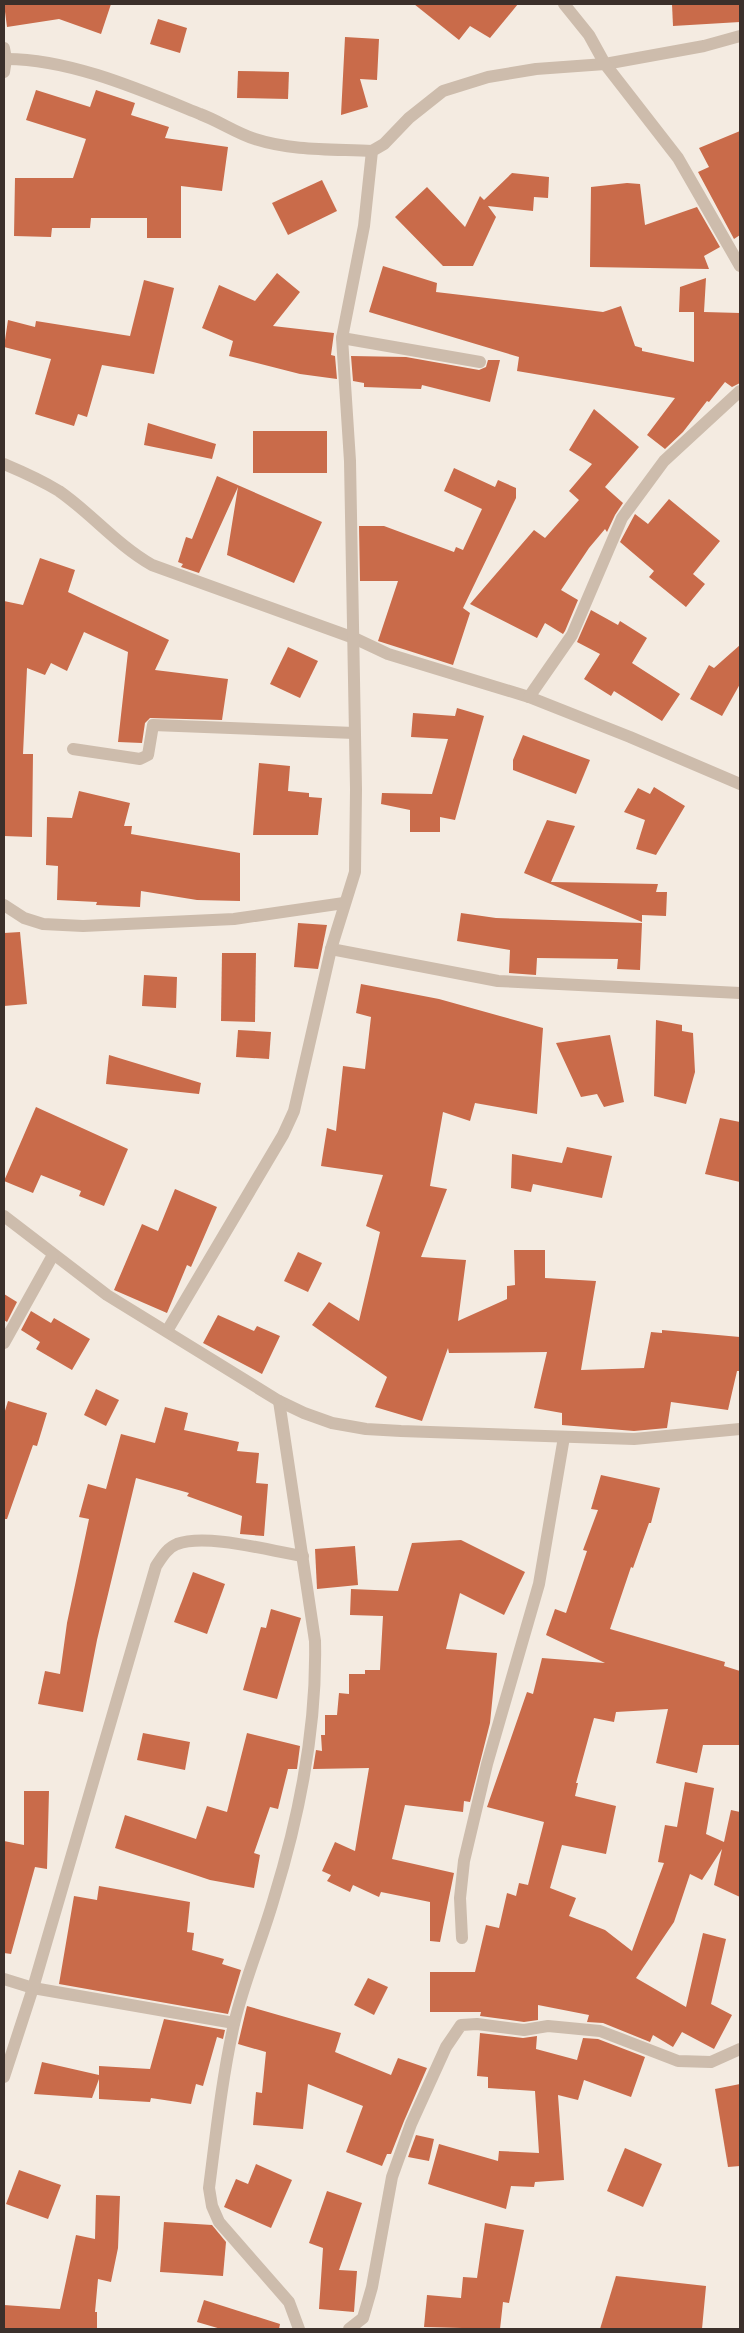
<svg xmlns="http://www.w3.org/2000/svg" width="744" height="2333" font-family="Jost,sans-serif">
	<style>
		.building { fill: #c96b4a }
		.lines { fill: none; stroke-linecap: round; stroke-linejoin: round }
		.street { stroke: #cdbcac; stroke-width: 12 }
	</style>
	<rect width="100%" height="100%" fill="#f4ebe1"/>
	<g class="building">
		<path d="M4,4H111L101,34L59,19L7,27Z"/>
		<path d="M414,4H518L490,38L470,26L459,40Z"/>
		<path d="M672,4H740V22L673,26Z"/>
		<path d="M158,19L187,28L180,53L150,44Z"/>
		<path d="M345,37L379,39L377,80L360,79L368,107L341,115Z"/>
		<path d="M238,71L289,72L288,99L237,98Z"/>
		<path d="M36,90L90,107L96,90L135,103L131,115L169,127L165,138L228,147L222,191L181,186V238H147V218H91L90,228H52L51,237L14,236L15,178H73L86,139L26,120Z"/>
		<path d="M740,131V235L734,239L698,172L709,167L699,148Z"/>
		<path d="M512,173L549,177L548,198L534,197L533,211L488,206L496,217L473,266H443L395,217L427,187L465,227L480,196L484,200Z"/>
		<path d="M322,180L337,211L288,235L272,203Z"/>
		<path d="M627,183L640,184L645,225L697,207L720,247L704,256L709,269L590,267L591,187Z"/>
		<path d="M383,266L437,283L436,292L603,312L621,306L635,346L642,348V351L694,362V312H679L680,287L706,278L704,312L740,313V383L732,387L725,382L709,402L707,401L683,432L665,449L647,435L675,398L517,371L519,357L369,312Z"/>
		<path d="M277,273L300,292L273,326L334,333L331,355L335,356L337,379L300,374L229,356L233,341L202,328L219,285L255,301Z"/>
		<path d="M144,280L174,288L154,374L102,365L87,417L78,414L74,426L35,414L51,359L4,347L8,320L35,327L36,321L130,336Z"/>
		<path d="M351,356L406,357L479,370L486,367L488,360H500L490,402L422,385L421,389L364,387V383L353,381Z"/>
		<path d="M594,409L639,447L605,487L623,503L615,515L607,532L605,529L589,548L561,590L578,600L565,631L563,634L545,623L537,638L470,604L534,530L545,538L579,500L569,491L592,464L569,450Z"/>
		<path d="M148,423L216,444L212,459L144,445Z"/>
		<rect x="253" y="431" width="74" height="42"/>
		<path d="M454,468L495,487L498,480L516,488V498L463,608L470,613L453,665L378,641L398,581H360L359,526H384L454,552L456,547L463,550L482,509L444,491Z"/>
		<path d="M217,476L322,522L294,583L227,555L238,487L199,573L181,567L183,564L178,562L186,537L192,539Z"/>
		<path d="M669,499L720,541L693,574L705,584L686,607L649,577L654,571L620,542L635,514L648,524Z"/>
		<path d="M40,558L75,570L68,592L169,640L155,670L228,679L222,720L150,718L145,723L142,743L118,742L128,652L84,632L67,671L51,663L45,675L27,668L23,754H33L32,837L4,836V601L23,605Z"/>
		<path d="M591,610L618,625L620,621L647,638L632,663L680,694L662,721L614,691L611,696L584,679L600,654L577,642Z"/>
		<path d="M740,645V684L722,716L690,699L709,665L714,668Z"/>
		<path d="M288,647L318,661L300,698L270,684Z"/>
		<path d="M457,708L484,716L455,820L440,817V832H410V810L381,804L382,793L432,794L448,739L411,737L413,713L455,716Z"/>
		<path d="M523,735L590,760L576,794L513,770V760Z"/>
		<path d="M259,763L290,766L288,791L309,793V797L322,798L318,835H253Z"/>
		<path d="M654,787L685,806L656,855L636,849L645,820L624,812L638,788L650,794Z"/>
		<path d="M79,791L130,803L124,826H132L131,834L240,853V901L197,900L141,891L140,907L96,905L97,902L57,900L58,866L46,865L47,817L72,818Z"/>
		<path d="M547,820L575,826L551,882L658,884L656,892H667L666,916L642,915V922L524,873Z"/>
		<path d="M461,913L496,918L642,923L640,970L617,969L618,959L537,958L536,975L509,973L510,950L457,941Z"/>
		<path d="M298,923L327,925L318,969L294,967Z"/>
		<path d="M20,932L27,1004L4,1006V933Z"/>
		<path d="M222,953H256L255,1022L221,1021Z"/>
		<path d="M144,975L177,977L176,1008L142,1006Z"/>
		<path d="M361,984L439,999L543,1028L537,1114L475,1103L470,1121L443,1112L430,1186L447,1189L421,1257L466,1260L458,1321L507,1299V1286L515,1285L514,1250H545V1278L596,1281L581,1370L644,1368L651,1332L662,1333V1330L740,1337V1371H737L728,1410L671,1402L667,1428L634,1431L562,1425V1413L534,1408L547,1352L449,1353L448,1348L422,1421L375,1407L387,1377L312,1325L329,1302L359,1321L380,1232L366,1226L383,1175L321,1166L327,1128L336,1131L343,1066L365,1069L371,1017L356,1013Z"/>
		<path d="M656,1020L682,1025V1031L693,1033L695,1072L686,1104L654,1096Z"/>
		<path d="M238,1030L271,1032L269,1059L236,1057Z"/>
		<path d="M610,1035L624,1102L604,1107L597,1094L581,1097L556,1043Z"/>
		<path d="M109,1055L201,1083L199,1094L106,1084Z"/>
		<path d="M36,1107L128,1149L104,1206L79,1196L81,1191L41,1175L33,1193L4,1181Z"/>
		<path d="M720,1118L740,1122V1182L705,1174Z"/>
		<path d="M567,1147L612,1156L602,1198L533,1184L531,1192L511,1188L512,1154L562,1163Z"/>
		<path d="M175,1189L217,1207L191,1267L187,1265L167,1313L114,1290L142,1224L158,1231Z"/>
		<path d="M298,1252L322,1263L308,1292L284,1281Z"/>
		<path d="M4,1294L17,1302L7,1322L4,1320Z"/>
		<path d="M31,1311L51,1323L54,1318L90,1339L72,1370L36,1349L40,1342L21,1330Z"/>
		<path d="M218,1315L254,1331L257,1326L280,1336L262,1374L203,1343Z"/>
		<path d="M96,1389L119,1400L106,1426L84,1415Z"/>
		<path d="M8,1401L47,1413L37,1446L33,1445L7,1519H4V1414Z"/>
		<path d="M165,1407L188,1413L184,1430L239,1442L237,1451L259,1453L256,1483L268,1484L264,1536L240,1534L242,1516L187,1496L189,1493L136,1478L97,1640L83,1712L38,1704L45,1671L60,1674L67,1623L89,1519L79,1517L88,1484L106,1489L121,1434L155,1443Z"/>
		<path d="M601,1475L660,1488L651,1523H649L633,1568L631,1567L610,1629L725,1662L724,1666L740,1671V1745H703L697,1773L656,1763L668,1709L616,1712L614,1722L594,1718L576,1783H578L575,1796L616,1806L606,1854L562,1845L550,1888L576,1898L569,1916L605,1930L632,1951L664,1863L658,1862L665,1825L677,1827L685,1782L714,1788L706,1834L724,1842L731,1810L740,1812V1897L714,1885L722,1849L702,1880L690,1874L674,1922L636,1978L686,2007L703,1933L726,1939L711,2004L732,2015L714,2049L682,2032L673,2047L653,2035L650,2042L603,2023L587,2022L589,2015L538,2005V2020L524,2022L480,2016L481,2012H430V1972H475L486,1925L499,1928L507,1893L516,1896L519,1883L528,1885L544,1822L487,1807L527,1692L533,1694L542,1658L605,1663L546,1635L555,1609L566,1613L587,1551L583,1550L598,1510L591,1509Z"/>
		<path d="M461,1540L525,1572L504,1615L460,1593L446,1649L497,1653L490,1723L470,1802L464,1801L463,1812L405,1805L392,1859L454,1873L440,1942L430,1941V1902L381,1892L379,1897L353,1885L350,1892L327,1881L331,1875L322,1871L335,1842L355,1851L369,1768L313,1769L316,1750L322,1751L321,1735H325V1715H337L339,1693L349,1694V1674H365V1670H380L383,1616L350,1615L351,1589L398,1591L412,1543Z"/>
		<path d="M355,1546L358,1585L317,1589L315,1549Z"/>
		<path d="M193,1572L225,1584L207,1634L174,1622Z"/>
		<path d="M271,1609L301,1618L277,1699L243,1690L261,1627L266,1628Z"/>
		<path d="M143,1733L190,1742L185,1770L137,1760Z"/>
		<path d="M247,1733L300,1746L297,1769H288L278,1809L270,1807L254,1853L260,1855L254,1888L210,1880L115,1848L125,1815L196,1839L207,1806L227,1812Z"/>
		<path d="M24,1791H49L47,1869L35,1867L11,1954L4,1953V1841L24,1845Z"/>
		<path d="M99,1886L190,1902L187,1932L194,1933L192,1950L224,1959L222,1964L241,1970L228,2014L59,1984L74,1896L97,1900Z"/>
		<path d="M368,1978L388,1987L374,2015L354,2005Z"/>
		<path d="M247,2006L341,2033L335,2052L391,2075L398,2058L427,2068L404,2121L391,2154H387L382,2166L346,2152L363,2106L308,2084L303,2129L253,2125L256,2092L262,2093L266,2052L238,2044Z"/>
		<path d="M164,2019L225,2030L223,2039L217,2037L203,2086L196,2084L191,2104L151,2098L150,2102L99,2099V2079L92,2098L34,2094L42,2062L99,2075V2066L150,2069Z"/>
		<path d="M480,2033L523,2038L537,2036L536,2049L577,2060L583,2038L598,2039L645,2057L631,2097L584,2080L578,2100L558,2095L564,2180L535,2182L534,2187L511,2186L506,2209L428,2184L439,2144L498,2161L499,2151L539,2153L535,2091L488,2088V2077L477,2076Z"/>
		<path d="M740,2084V2166L728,2167L715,2089Z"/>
		<path d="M416,2135L434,2139L429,2161L408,2157Z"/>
		<path d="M625,2148L662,2164L643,2207L607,2191Z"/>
		<path d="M256,2164L292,2180L271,2228L224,2207L236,2179L248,2184Z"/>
		<path d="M19,2170L61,2185L48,2219L6,2204Z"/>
		<path d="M327,2191L362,2203L339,2270L357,2271L354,2312L319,2309L323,2248L309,2243Z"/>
		<path d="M96,2195L120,2196L118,2248L111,2282L98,2279L95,2312H97V2329H4V2305L60,2309L76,2235L95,2239Z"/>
		<path d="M164,2222L212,2225L226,2242L223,2276L160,2272Z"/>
		<path d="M485,2223L524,2230L509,2303L503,2302L500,2329L424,2327L427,2295L461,2298L463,2277L477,2278Z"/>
		<path d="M616,2276L706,2286L702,2329H600Z"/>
		<path d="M204,2300L280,2324L279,2329H221L197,2322Z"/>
	</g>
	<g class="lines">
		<g class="street">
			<path d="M564,4L589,35L605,64L704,46L740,36"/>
			<path d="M4,48L6,59L4,72"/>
			<path d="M4,59C68,58 141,90 200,114C219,121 236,133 255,139C292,151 333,149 372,151"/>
			<path d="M342,338L480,362"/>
			<path d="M4,464C23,472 41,480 59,491C92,514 117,545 152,565L354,638L388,654L529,697L630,737L740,784"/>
			<path d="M529,697L572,635L622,518L664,461L740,391"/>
			<path d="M73,749L140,759L148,755L153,725L354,733"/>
			<path d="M4,905L24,918L43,924L83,926L234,919L344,903"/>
			<path d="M331,949L498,981L740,993"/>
			<path d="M4,1216L107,1295L279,1401L304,1413L332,1423L366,1429L401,1431L634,1439L740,1429"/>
			<path d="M167,1331L283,1135L294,1111L331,949L355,872L356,789L350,461L342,338L364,226L372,151L384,144L409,118L443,91L488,77L536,69L605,64L678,158L740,266"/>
			<path d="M4,1343L53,1255"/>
			<path d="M279,1401L315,1641C317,1726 299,1817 274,1898C262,1940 244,1981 234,2024C222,2078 216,2134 209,2188L212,2206L219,2222L289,2302L299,2329"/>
			<path d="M462,1938L460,1898L464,1861L487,1764L539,1584L564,1437"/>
			<path d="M4,1979L33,1988L234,2023"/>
			<path d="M4,2077L33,1988L156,1566C162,1557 167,1548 177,1544C207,1533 270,1551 303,1556"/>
			<path d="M349,2329L363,2318L372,2287L392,2177L411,2124L446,2047L461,2025L477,2024L524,2030L548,2026L600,2031L678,2061L711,2062L740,2049"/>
		</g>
	</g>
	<rect width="744" height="2333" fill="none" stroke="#3b302b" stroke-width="10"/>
</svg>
